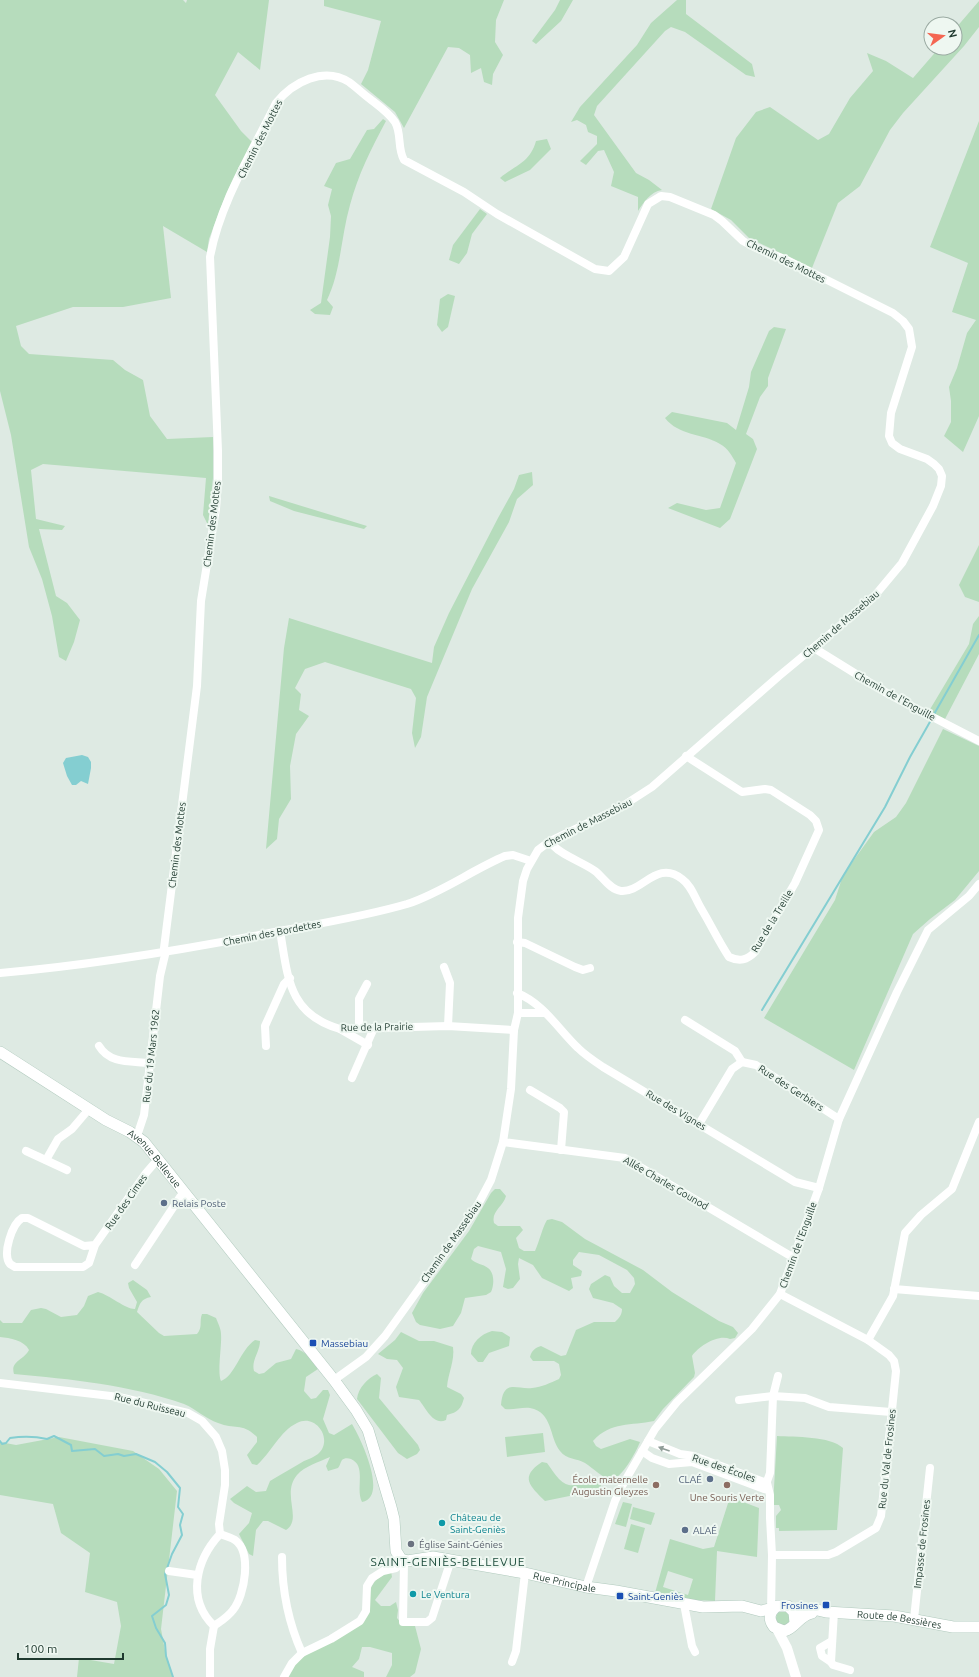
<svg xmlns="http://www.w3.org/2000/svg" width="979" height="1677" font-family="Ubuntu,sans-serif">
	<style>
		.green { fill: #b6dcbc; fill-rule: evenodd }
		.water { fill: #84ced1 }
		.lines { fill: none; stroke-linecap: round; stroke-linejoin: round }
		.stream { stroke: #84ced1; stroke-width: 2 }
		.secondary-casing { stroke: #b1cabe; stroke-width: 12 }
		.minor { stroke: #fff; stroke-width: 8 }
		.tertiary { stroke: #fff; stroke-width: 10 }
		.secondary { stroke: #fff; stroke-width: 11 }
		.oneway { fill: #8f9c97 }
		.service-dot { fill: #5c6f8a; stroke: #eef7f1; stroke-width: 1.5 }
		.transit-dot { fill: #1a4fb4; stroke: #eef7f1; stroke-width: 1.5 }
		.education-dot { fill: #8d6e63; stroke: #eef7f1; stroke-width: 1.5 }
		.culture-dot { fill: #0f9aa8; stroke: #eef7f1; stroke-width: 1.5 }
		.worship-dot { fill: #6b7280; stroke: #eef7f1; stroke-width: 1.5 }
		.labels { text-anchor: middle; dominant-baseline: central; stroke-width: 4; stroke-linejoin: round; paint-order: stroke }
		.street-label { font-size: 10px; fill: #1f3a2f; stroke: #eef7f1 }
		.service-label { font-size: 10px; fill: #4e5e75; stroke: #eef7f1; text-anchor: start }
		.transit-label { font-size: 10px; fill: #164399; stroke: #eef7f1; text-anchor: start }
		.education-label { font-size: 10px; fill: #785e54; stroke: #eef7f1; text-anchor: end }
		.culture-label { font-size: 10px; fill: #0d838f; stroke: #eef7f1; text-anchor: start }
		.worship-label { font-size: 10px; fill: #5b616d; stroke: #eef7f1; text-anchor: start }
		.quarter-label { font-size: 12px; letter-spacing: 1px; fill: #1b4b3a; stroke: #eef7f1 }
	</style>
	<rect width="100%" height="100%" fill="#deeae3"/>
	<g class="green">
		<path d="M0,0H183L186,3L187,0H269L260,70L238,52L215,95L241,131L252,142L226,194L209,239L207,252L163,226L171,298L123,307H73L16,326L21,346L29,354L113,360L125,370L143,380L150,416L167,439L213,437V478L208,525L203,515L206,478L43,464L31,470L36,519L65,526L62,530L39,529L56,596L67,603L80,620L74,642L66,661L59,657L52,616L42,579L29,547L11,435L0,391Z"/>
		<path d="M324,0H504L496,20L495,42L503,55L493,74L492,85L484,82L481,68L471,73L470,55L459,48L448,47L404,128L395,112L361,84L368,70L381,21L324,6Z"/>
		<path d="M560,0H573L561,21L536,44L532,41L555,10Z"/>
		<path d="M677,0H686V14L752,64L755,77L746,75L685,32L671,27L665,31L597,106L594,115L636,173L649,180L662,190C650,192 644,202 638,211V197L611,186L614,172L604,150L598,151L586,165L580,161L597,144V136L588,132L586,125L577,120L571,122L580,107L637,45L651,23Z"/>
		<path d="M979,1V27L964,46L903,113L890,130L860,186L838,203L812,268L749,238L731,220L711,209L736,138L756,112L770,107L818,140L829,134L850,98L873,71L867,53L886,61L913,78L939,48H955V29Z"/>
		<path d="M383,119L386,121C371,149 358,175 350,205C341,236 341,271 327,300L333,307L330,315L315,314L310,310L321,303L330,237L331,216L328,205L332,189L324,186L336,163L350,159L367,130L374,129Z"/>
		<path d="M979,121V416L963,452L944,436L951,422V401L949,387L957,368L967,333L976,320L952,312L968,263L930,247Z"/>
		<path d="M547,139L551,149L530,170L505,182L500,178C515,165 530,163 536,141Z"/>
		<path d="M480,209L487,214L472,234L467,253L459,264L449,260L453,245Z"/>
		<path d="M448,294L455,296L448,327L442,332L437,325L440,299Z"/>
		<path d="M774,327L786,329L768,378V386L760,397L746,434L753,439L757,449L730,519L720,528L668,508L677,503L706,510L720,508L736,463C732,456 728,448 720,444C702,433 679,436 665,418L672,412L727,423L736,430L749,387L751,372L769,331Z"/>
		<path d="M532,472L533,485L517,499L509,522L472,589L427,697L421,737L415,748L412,733L416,698L411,689L325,662L305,669L295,688L301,694L299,710L309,716L296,734L290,766L291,799L279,819L277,839L266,849L284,648L289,618L432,663L434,647L449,613L498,518L514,489L519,475Z"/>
		<path d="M269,496L367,526L364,529L294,511L270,501Z"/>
		<path d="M979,545V602L965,597L959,585Z"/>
		<path d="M979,616V654L945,719L929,711L969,644L973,624Z"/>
		<path d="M943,729L979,746V871L955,900L930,919L913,934L854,1070L764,1018L835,900L843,875L874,832L896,817L906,803Z"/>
		<path d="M495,1189H500L506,1196C503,1207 491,1211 494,1223L498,1226H520L523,1230L516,1238L519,1248L524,1251H535C539,1242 543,1226 547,1220L552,1219L562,1222L585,1239L643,1270L672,1292L719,1321L733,1327L738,1333L735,1338L730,1339C718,1334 699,1346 692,1356L695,1373L694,1377L663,1409L654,1421C631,1426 611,1421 593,1441L596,1446L601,1449L630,1439L640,1442C635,1454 623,1476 611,1481C601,1476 594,1469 585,1463C577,1458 567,1460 560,1451C549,1437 553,1412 530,1408C522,1407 514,1410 505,1409L501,1405C503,1378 517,1390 532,1388C542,1387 550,1383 559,1379L561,1375L559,1364L554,1361H533L530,1357C532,1350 535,1348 541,1346L561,1356L566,1355L576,1330L594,1322H615C619,1318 622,1315 622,1309L613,1303L593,1298L589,1289L591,1284L605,1275L610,1277L614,1286L622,1293H630L635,1284L634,1278L627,1270L599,1255L579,1252L573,1260V1265L582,1271L581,1276L571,1278L573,1288L569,1291L542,1278L533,1265L519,1258L518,1264L520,1279L513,1288L508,1289L503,1287L506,1269L501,1252L478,1246L474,1249L471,1259C476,1264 483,1264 488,1268C495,1273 494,1286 491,1292L486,1295L465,1298L461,1313L453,1326L440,1329L420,1325L416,1322L412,1313L423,1293L469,1231L491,1193Z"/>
		<path d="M133,1280L147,1290L151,1297C141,1299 140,1303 137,1312L159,1333L164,1336L197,1334C203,1327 199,1322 202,1314H207L216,1318C218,1323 221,1329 221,1334C222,1345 217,1373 221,1381C235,1376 240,1350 255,1340L260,1341C260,1352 251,1360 254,1371L259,1374L264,1373L276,1363L291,1359L296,1349C306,1351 312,1361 318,1369L306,1377L304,1391L311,1399L316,1398L323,1390H328L330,1395L323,1419L329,1433L334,1435L352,1424C360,1437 389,1497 362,1502C355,1489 367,1466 351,1459C348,1458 344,1458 342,1460C340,1463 340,1466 338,1468L328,1471L326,1466L330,1457C319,1462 305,1466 297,1475C281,1494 303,1519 286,1530L268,1521H263L256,1530L253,1556L249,1554L239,1534L249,1523L252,1513L234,1503L230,1499L247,1486L256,1492L266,1491L270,1481C281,1474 293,1468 304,1461C309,1459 314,1457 318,1454C334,1440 316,1413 297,1423C280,1431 271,1453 257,1465L252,1464L247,1455L257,1442V1437C242,1422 235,1430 218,1423C206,1419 196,1409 184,1404C130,1385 70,1379 14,1374C10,1361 24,1360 29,1350C24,1340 10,1338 0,1337V1320L3,1323H22L31,1310L41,1308L46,1309L61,1317L77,1315L84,1306L88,1296L98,1292C110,1295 125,1309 135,1309L137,1302L129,1288L128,1283Z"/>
		<path d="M492,1331L502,1332L510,1337L509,1346L489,1353L483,1362H478L471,1354C471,1343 481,1334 492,1331Z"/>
		<path d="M401,1332L419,1341H434L453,1347C455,1360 448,1374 447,1387L461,1394L464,1398C461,1409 458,1412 447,1415L446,1420C433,1426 426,1408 419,1400L399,1397L396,1387L403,1368L397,1360L387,1359L378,1354L395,1340Z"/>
		<path d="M377,1374L381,1378L379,1398L418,1445L420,1450L417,1454L407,1459L398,1453L357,1399C358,1388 368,1378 377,1374Z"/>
		<path d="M543,1433L545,1452L507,1457L505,1437Z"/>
		<path d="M777,1436C795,1437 830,1436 843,1448L837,1530L779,1531V1528H776V1516L781,1510L779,1505H773Z"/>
		<path d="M59,1437L133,1451L159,1469L177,1491L161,1629L166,1656L173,1677H77L79,1658L114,1664L121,1626L117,1602L85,1592L90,1553L61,1533L53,1504L0,1495V1442L16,1445Z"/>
		<path d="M542,1462L547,1463C551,1468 554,1474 559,1479C575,1495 586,1474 600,1483L603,1492L599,1496L584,1493L545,1501C530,1486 519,1477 542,1462Z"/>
		<path d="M730,1497L759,1508L757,1557L717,1551L715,1601L696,1600L655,1593L670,1539L703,1549L714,1547ZM668,1571L693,1579L688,1595L663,1587Z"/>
		<path d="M623,1502L632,1504L626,1527L615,1524Z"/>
		<path d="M633,1507L655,1513L651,1525L630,1519Z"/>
		<path d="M631,1524L645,1528L638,1553L624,1549Z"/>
		<path d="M391,1571L392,1577L375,1600L381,1606H390L396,1602L398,1610L397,1618L401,1623L415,1626L421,1649L415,1673L410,1677H386L392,1665V1653L370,1647H362L359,1659L352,1667L364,1672V1677H286L300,1657L369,1613C369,1589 368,1582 391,1571Z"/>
		<circle cx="783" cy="1618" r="7"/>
	</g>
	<path class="water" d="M82,755L88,757L91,762V768L88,784L81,781L76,785H72L67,776L63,763L66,758Z"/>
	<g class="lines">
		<g class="stream">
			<path d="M933,716L979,635"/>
			<path d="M762,1010L885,807L910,757L931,720"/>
			<path d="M0,1441L2,1444L6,1443L10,1438C23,1436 34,1436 47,1439L54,1436L71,1445L72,1451L95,1449L104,1456L118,1454L124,1456L136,1454L155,1462L167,1472L180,1488L178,1507L183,1514L180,1525L182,1535L172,1554L165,1574L169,1595L166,1605L152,1616L156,1628L165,1643L166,1656L173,1677"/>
		</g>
		<defs>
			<g id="secondary">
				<path id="s1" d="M0,1052L106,1120L130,1132L144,1142L334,1380L356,1410L368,1430L391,1507L394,1519L396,1551L401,1559L407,1561L433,1557L525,1573L586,1587L616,1591L703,1607L742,1606L761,1611L774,1608"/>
				<path id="s2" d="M792,1609H813L826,1612L894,1616L953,1627H979"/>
				<path d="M795,1623L794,1612L788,1606H777C769,1612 768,1619 774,1627L784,1631C795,1629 799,1615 812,1613"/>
			</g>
		</defs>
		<use href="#secondary" class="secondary-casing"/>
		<g class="minor">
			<path d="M814,648L890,695L979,741"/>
			<path d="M550,841C557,854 583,862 595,871C603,877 610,890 621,891C642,893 657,859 682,879C692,886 695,899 702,910C711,925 719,942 729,957C740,962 747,960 755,952L795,883L819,830L816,821L810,815L771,790L765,789L742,792L686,756"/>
			<path d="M280,931C288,977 288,1014 340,1029L448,1026L514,1030"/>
			<path d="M517,942L525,943L575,967L583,970L590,968"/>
			<path d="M444,967L450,983L448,1026"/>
			<path d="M0,973C94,965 188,949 280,931C323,923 366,916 407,904C441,893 472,870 505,856L513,855L531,861"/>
			<path d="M517,993C543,1003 559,1030 578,1048C585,1055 594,1061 603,1067L795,1182L819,1188"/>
			<path d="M518,1013H545"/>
			<path d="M685,1020L735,1051L742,1062"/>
			<path d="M359,1028V999L367,984"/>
			<path d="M340,1029L368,1045"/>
			<path d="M99,1046C110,1064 130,1061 149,1063"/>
			<path d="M266,1046L265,1026L284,984L290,978"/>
			<path d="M352,1078L374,1028"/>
			<path d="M530,1090L560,1108L564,1112L561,1150"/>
			<path d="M699,1124L732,1069L742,1062L756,1065L839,1119"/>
			<path d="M137,1136L144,1115L160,976L165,955L164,948L197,686L201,601L216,509L218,482V451L210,257C220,203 252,152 276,103C293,82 324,66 349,82C356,87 363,94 370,99C379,106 389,113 395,122C402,134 397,148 404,160L464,192L497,214L595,269L609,271L624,257L648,204L661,196L670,197L714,215L722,221L743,241L756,248L787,260L893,313L903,321L909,329L912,347L891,413L889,436L892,443L900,449L927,459L934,464L939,469L942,476L941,486L933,506L902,563L872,599L779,676L652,787L621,807L550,841L538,850L527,869L523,881L518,918V1013L514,1030L511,1089L503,1142L491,1180L474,1212L385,1336L366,1357L334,1380"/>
			<path d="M503,1142L625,1158L794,1258"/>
			<path d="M26,1151L67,1170"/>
			<path d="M46,1160L58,1139L72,1129L89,1109"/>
			<path d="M95,1245L84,1246L28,1218H22C12,1224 2,1254 10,1264L15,1267H83L89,1263L95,1245L146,1173L158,1159"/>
			<path d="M135,1265L184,1191"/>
			<path d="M894,1289L979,1296"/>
			<path d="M868,1340L893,1296L905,1233L921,1215L952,1189L979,1122"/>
			<path d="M0,1383L119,1397L188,1413L202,1421L216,1437L222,1451L225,1470V1485L219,1524L220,1534"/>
			<path d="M739,1400L773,1396L805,1398L829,1407L891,1412"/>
			<path d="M648,1441L680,1454L694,1456L767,1483L770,1495V1518L772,1555L771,1612"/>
			<path d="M642,1451L652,1458L669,1464L692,1462L764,1489"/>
			<path d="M765,1487L770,1473L773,1396L778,1376"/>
			<path d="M220,1534C225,1536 230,1537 235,1540C252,1552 245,1595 233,1610C228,1617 221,1621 214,1626C186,1599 196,1560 220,1534Z"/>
			<path d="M772,1555H828L836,1552L876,1528L881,1516L896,1371L894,1361L889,1355L868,1340L780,1294"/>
			<path d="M282,1557C282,1589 289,1624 302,1653"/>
			<path d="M404,1561L403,1622H427L432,1618L451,1560"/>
			<path d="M169,1571L197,1575"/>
			<path d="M586,1587L615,1501L622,1486L655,1429L677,1402L752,1329L780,1294L819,1188L839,1119L897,992L928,930L969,896L979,884"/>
			<path d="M684,1604L692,1646L695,1652"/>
			<path d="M834,1612L831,1662L833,1665L850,1670"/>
			<path d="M914,1619L930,1468"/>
			<path d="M512,1662L516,1651L525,1573"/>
			<path d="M831,1662L822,1656L820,1648L832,1641"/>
			<path d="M210,1677V1649L214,1626"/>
			<path d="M284,1677L292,1663L302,1653L331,1639L360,1621L366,1611L367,1586L372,1578L383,1571L396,1568L404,1561"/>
		</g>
		<path class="tertiary" d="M777,1629L787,1648L796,1677"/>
		<use href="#secondary" class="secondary"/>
	</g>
	<defs><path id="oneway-solid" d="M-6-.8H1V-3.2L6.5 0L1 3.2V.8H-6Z"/></defs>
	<use class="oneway" href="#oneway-solid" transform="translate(664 1449) rotate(-160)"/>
	<g class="service-dot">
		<circle cx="164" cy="1203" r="4"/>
		<circle cx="710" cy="1479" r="4"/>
		<circle cx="685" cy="1530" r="4"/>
	</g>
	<g class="transit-dot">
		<rect x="309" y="1339" width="8" height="8" rx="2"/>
		<rect x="616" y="1592" width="8" height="8" rx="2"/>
		<rect x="822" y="1601" width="8" height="8" rx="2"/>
	</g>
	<g class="education-dot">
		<circle cx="656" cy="1485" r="4"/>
		<circle cx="727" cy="1485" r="4"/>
	</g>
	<g class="culture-dot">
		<circle cx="442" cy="1523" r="4"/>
		<circle cx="413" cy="1594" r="4"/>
	</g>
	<circle class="worship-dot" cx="411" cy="1544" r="4"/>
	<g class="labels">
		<g class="street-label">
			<text transform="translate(260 139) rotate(-63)">Chemin des Mottes</text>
			<text transform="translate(786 261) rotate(26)">Chemin des Mottes</text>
			<text transform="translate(212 524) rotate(-83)">Chemin des Mottes</text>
			<text transform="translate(841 624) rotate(-41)">Chemin de Massebiau</text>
			<text transform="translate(895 696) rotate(29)">Chemin de l'Enguille</text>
			<text transform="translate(588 823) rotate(-27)">Chemin de Massebiau</text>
			<text transform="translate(177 845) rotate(-83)">Chemin des Mottes</text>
			<text transform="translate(772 921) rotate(-59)">Rue de la Treille</text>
			<text transform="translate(272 933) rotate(-11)">Chemin des Bordettes</text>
			<text transform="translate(377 1027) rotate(-1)">Rue de la Prairie</text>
			<text transform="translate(151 1056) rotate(-84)">Rue du 19 Mars 1962</text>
			<text transform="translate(791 1088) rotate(33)">Rue des Gerbiers</text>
			<text transform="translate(676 1110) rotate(31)">Rue des Vignes</text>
			<text stroke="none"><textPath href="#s1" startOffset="189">Avenue Bellevue</textPath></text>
			<text transform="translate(666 1183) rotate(30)">Allée Charles Gounod</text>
			<text transform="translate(126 1202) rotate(-55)">Rue des Cimes</text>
			<text transform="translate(451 1242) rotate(-55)">Chemin de Massebiau</text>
			<text transform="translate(798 1245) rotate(-70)">Chemin de l'Enguille</text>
			<text transform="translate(150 1405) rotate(14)">Rue du Ruisseau</text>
			<text transform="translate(887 1459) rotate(-84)">Rue du Val de Frosines</text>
			<text transform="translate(724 1468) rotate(19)">Rue des Écoles</text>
			<text transform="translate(922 1544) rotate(-84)">Impasse de Frosines</text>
			<text stroke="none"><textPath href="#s1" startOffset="836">Rue Principale</textPath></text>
			<text stroke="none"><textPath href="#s2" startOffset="108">Route de Bessières</textPath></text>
		</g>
		<g class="service-label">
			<text x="172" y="1203">Relais Poste</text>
			<text x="702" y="1479" text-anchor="end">CLAÉ</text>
			<text x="693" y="1530">ALAÉ</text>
		</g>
		<g class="transit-label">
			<text x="321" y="1343">Massebiau</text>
			<text x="628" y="1596">Saint-Geniès</text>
			<text x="818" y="1605" text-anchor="end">Frosines</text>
		</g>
		<g class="education-label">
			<text x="648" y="1479">École maternelle<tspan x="648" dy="12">Augustin Gleyzes</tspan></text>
			<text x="727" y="1497" text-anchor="middle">Une Souris Verte</text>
		</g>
		<g class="culture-label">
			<text x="450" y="1517">Château de<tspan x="450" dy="12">Saint-Geniès</tspan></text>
			<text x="421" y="1594">Le Ventura</text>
		</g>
		<g class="worship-label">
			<text x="419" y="1544">Église Saint-Génies</text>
		</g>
		<g class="quarter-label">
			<text x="448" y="1561">SAINT-GENIÈS-BELLEVUE</text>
		</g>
	</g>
	<g transform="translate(943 36) rotate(76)"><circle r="19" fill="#eef7f1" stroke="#9baba3"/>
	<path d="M0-3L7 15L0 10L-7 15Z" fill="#f46652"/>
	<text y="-6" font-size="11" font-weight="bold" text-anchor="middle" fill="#1f3a2f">N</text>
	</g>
	<path d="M18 1653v6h105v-6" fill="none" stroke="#1f3a2f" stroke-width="2"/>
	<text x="24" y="1653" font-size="12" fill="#1f3a2f" stroke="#eef7f1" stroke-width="3" paint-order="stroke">100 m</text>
</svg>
